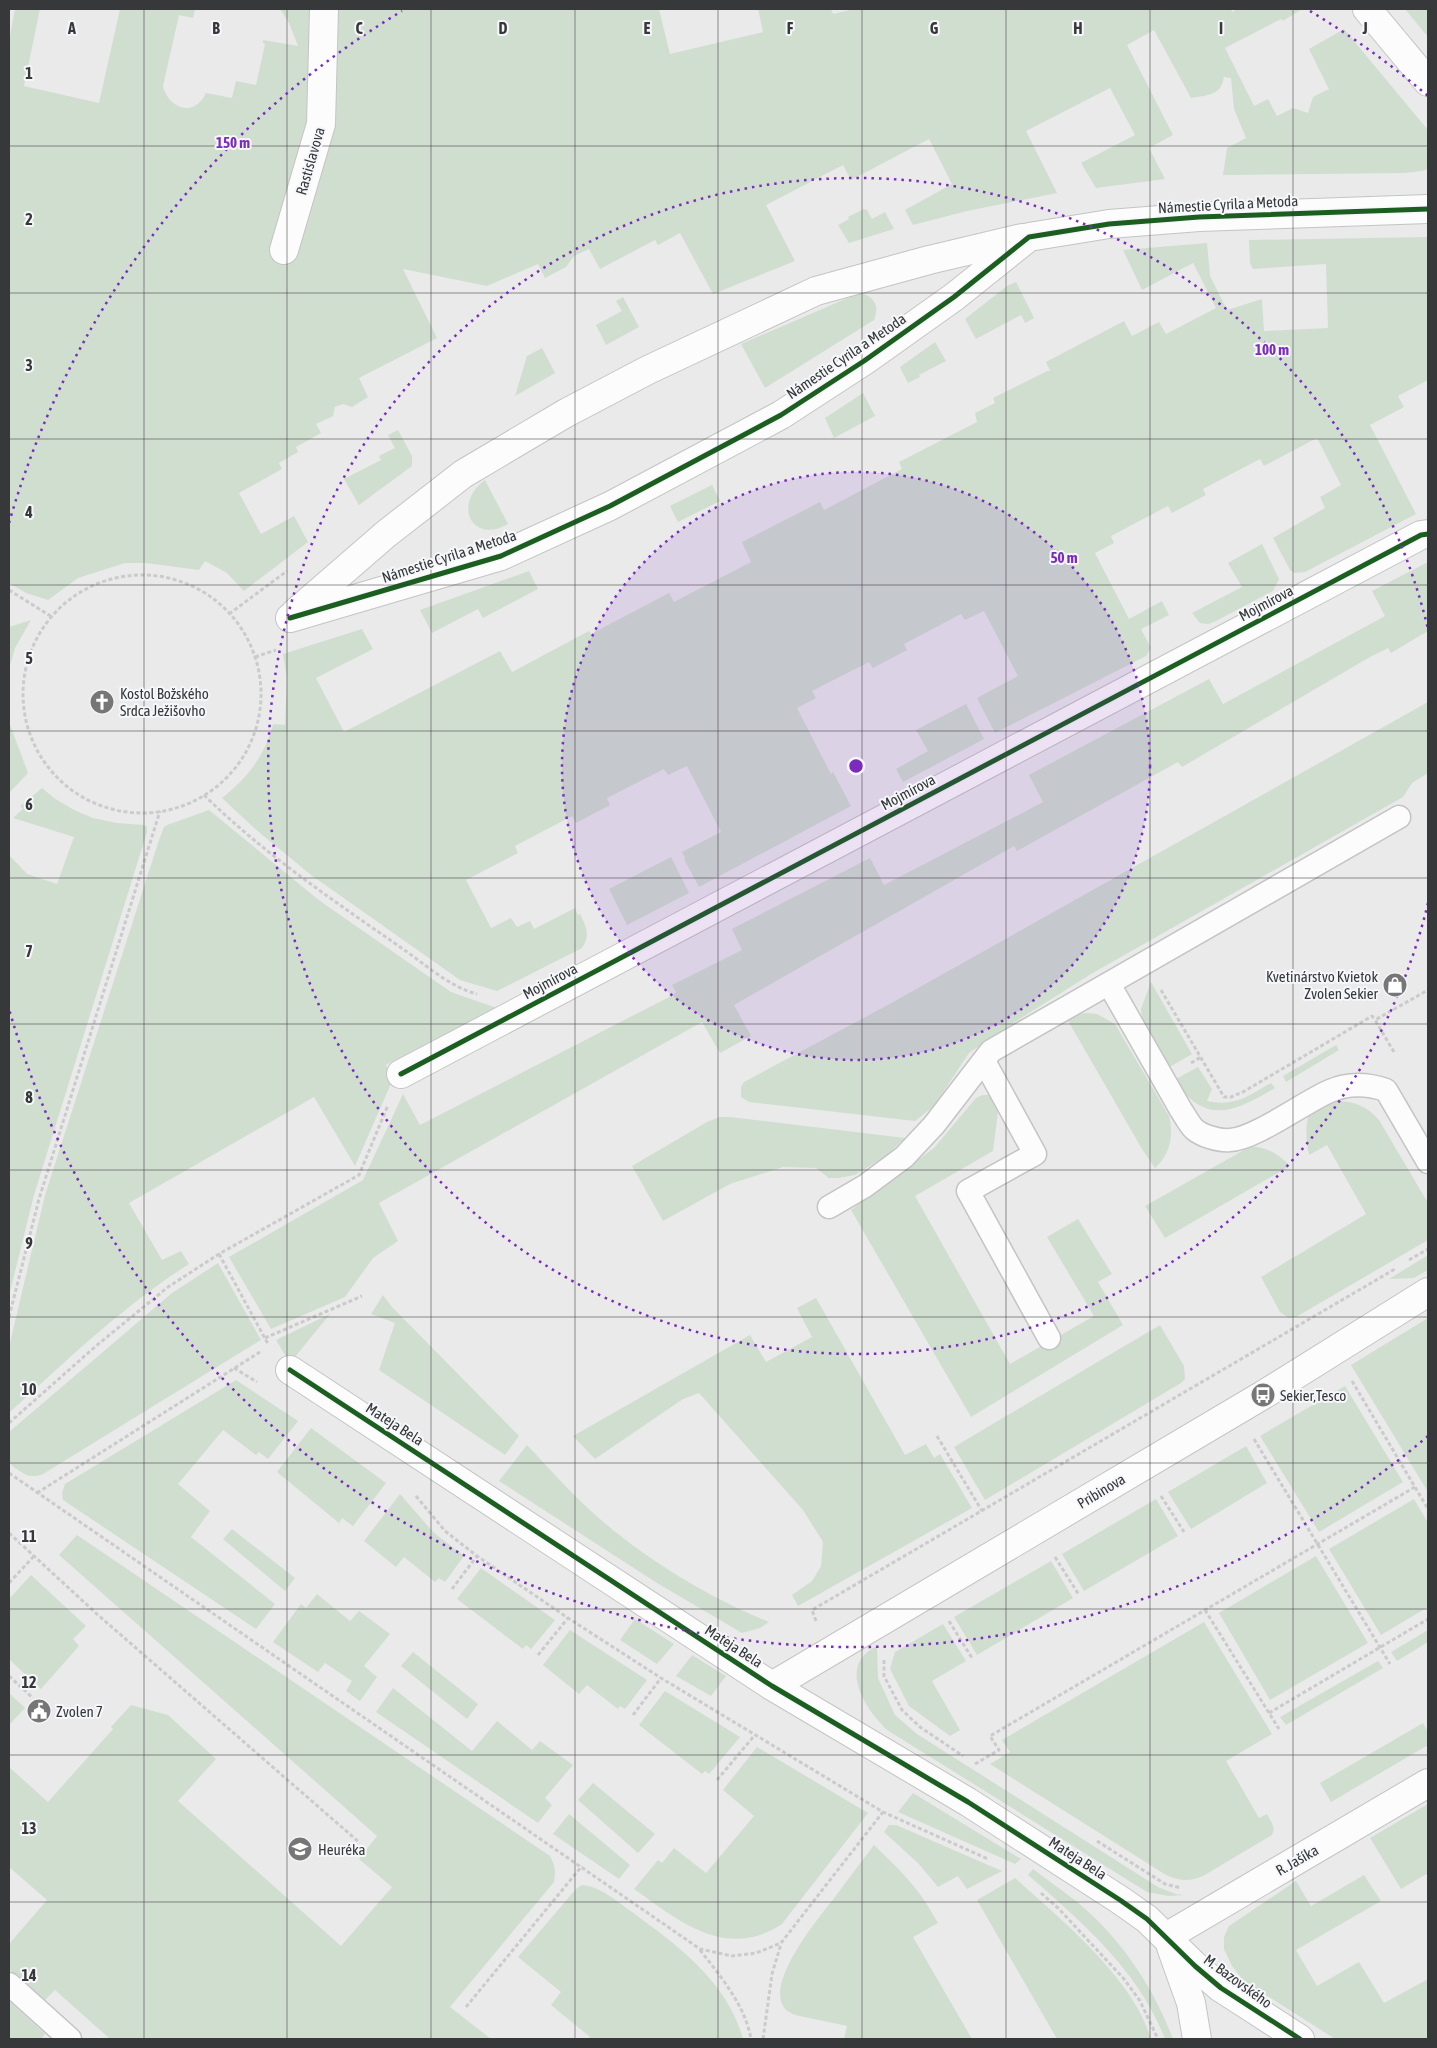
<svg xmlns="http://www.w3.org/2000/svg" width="1437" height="2048" font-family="'Asap Condensed',sans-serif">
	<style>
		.green { fill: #d0ded0 }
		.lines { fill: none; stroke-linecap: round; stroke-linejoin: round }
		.lane-casing { stroke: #c4c4c4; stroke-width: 25 }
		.street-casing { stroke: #c4c4c4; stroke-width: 30 }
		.path { stroke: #cbcbcb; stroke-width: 3; stroke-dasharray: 4 2.5; stroke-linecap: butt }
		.lane { stroke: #fcfcfc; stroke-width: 22 }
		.street { stroke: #fcfcfc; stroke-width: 28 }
		.cycleway-casing { stroke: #f6f7fa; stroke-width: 8 }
		.cycleway { stroke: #1b5e20; stroke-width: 5 }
		.grid { fill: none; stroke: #373839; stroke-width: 1; stroke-opacity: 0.55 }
		.ring { fill: none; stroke: #7b2cbf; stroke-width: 2.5; stroke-dasharray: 2.5 5 }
		.labels { text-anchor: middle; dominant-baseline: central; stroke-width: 4; stroke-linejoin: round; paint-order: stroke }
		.street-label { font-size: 15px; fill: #373839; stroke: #f6f7fa }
		.poi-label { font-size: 15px; fill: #373839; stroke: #f6f7fa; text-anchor: start }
		.grid-label { font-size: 16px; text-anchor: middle; font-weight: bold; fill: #373839; stroke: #f6f7fa; stroke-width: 4; stroke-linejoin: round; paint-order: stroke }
		.centre { fill: #7b2cbf; stroke: #f6f7fa; stroke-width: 2.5 }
		.ring-label { font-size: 15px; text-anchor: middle; font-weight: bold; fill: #7b2cbf; stroke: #f6f7fa; stroke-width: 4; stroke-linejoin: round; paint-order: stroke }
	</style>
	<rect width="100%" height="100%" fill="#eaeaeb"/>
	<g class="green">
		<path d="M15,9H40L24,86L99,103L120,9H195L193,18L179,15L163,86C169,110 195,117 206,93L232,98L236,81L256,85L265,44L263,43V40L298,46L289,23L280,9H659L670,54L763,32L758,9H831L833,14L854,9H1230L1233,12L1236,9H1302L1283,21L1281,19L1225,48L1254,106L1268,99L1277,116L1293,108L1308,113L1313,97L1329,89L1309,49L1344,29L1428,130V169L1422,171L1405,173L1223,175L1227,148L1246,138L1234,109L1231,78L1224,77C1221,96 1207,95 1191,98L1154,30L1127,45L1173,135L1149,148L1165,179L1096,188L1081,163L1135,135L1110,88L1026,131L1057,193L967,211L913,225L905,210L952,184L929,139L851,180L843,165L766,205L795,261L713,294L680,233L658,245L655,240L600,269L589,249L574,256L566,267L545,278L538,264L487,286L403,269L437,338L359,378L368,397L352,407L343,404L335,407L333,416L316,424L321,433L296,447L298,452L279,463L282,469L239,493L261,534L294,516L308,542L244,591L227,573L205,561L199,570L146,563H125L78,578L48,600L26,593L9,583V41Z"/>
		<path d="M1405,9H1428V37Z"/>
		<path d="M864,209L867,210L872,219L885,212L894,229L849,243L838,225L849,219L848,217Z"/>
		<path d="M1428,237V380L1398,396L1404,407L1370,425L1416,514L1305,572L1295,573L1290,570L1273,538L1325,508L1320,497L1341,485L1317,438L1264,466L1260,459L1203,489L1206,495L1172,513L1168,506L1111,536L1114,543L1095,553L1129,619L1162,601L1169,615L1141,629L1151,648L1146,656L995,733L977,698L1018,676L984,611L965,620L961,614L904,644L907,650L873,668L869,662L812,691L816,698L797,708L831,774L833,772L851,806L699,887L684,859L685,858L682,852L721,832L687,766L668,775L664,769L607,798L610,805L576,823L572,816L515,846L518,853L466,880L491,928L511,918L517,927L530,921L534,929L575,908L578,915L580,914C586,927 591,934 582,948L497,991L460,980L311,875L254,828L222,798C247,778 265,756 273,724L285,725L287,678L283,654L362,629L373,649L316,678L344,732L500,651L512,672L589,631L591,634L669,593L674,602L751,562L742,542L820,502L824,510L902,469L899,462L977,422L975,413L995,403L993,398L1047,371H1050L1046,362L1124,321L1132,336L1159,322L1166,334L1216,308L1193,263L1142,290L1123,250L1207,243L1210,276L1227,310L1262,299L1264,331L1328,328L1326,264L1253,269L1250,263L1249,240Z"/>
		<path d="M1016,282L1034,318L1025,323L1021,315L976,339L965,319L1007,286Z"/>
		<path d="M859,293C874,295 880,306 874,320L765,388L741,344Z"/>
		<path d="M623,297L639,327L606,345L596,325L622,311L616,301Z"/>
		<path d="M935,342L946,361L919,375L920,377L908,383L900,367Z"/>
		<path d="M542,348L555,373L515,396L527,356Z"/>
		<path d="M863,393L875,416L834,438L825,418Z"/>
		<path d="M398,430L412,456V466L359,505L344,479L381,460L379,456L395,448L388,435Z"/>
		<path d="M485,480L508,524C472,545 452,504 485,480Z"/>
		<path d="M712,485L720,501L678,522L670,506Z"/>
		<path d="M1262,544L1279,579L1273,591L1214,622L1208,624L1200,623L1192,613L1242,587L1228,563Z"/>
		<path d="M1428,562V631L1391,653L1388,648L1370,657L1182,767L1178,762L1017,851L1014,846L734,1005L751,1036L720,1053L702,1022L379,1203L398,1241L373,1258L345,1297L271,1329L229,1257L363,1180L403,1094L420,1125L673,995L676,992L672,985L742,950L732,929L870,858L884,885L1028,810L1043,802L1029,775L1209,679L1223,704L1385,616L1372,591Z"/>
		<path d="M529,571L538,589L483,618L478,609L432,633L420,610Z"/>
		<path d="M31,620L15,648L9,669V627Z"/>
		<path d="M1428,702V773L1412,783L1403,797L1091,974L1007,1027L969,1053L934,1106L915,1121L757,1103L749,1102L741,1097V1087L744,1082L886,1006Z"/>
		<path d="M966,704L984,739L903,782L896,769L928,751L916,730Z"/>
		<path d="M9,722L28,773L9,793Z"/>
		<path d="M42,788L54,798L74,810L93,818L117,823L144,825L147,827V832L34,1195L9,1296V855L27,874L57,884L74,837L13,818L23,809L20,806Z"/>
		<path d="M209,810L320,901L451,992L497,1008L386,1065L393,1079L355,1166L314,1097L129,1203L162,1260L181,1251L189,1264C123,1306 66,1361 9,1413V1347L45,1195L159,840L164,827L167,825Z"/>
		<path d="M671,857L689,893L627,925L609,889Z"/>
		<path d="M1151,982L1192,1054L1168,1068L1142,1019L1141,1009Z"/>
		<path d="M1087,1013L1097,1014L1115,1024L1169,1116C1174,1136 1170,1154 1155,1168L1142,1149L1067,1019L1078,1014Z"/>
		<path d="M1336,1045L1339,1050L1286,1082L1283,1076Z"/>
		<path d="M1198,1067L1212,1089L1207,1101C1235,1107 1248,1096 1271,1083L1275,1088C1234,1112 1206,1126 1174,1080Z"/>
		<path d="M982,1095H990L999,1104L993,1151L915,1196L1010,1364L1094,1316L1047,1237L1078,1219L1112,1274L1098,1282L1123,1325L971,1417L851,1210L934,1148L976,1098Z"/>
		<path d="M1339,1101C1356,1102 1368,1107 1379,1120L1428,1203V1240L1296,1317L1289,1318L1280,1312L1261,1277L1366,1214L1327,1145L1309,1155C1306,1140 1305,1127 1309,1112L1323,1104Z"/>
		<path d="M720,1117H730L905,1138L887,1155L855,1175L838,1178H829L816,1168L783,1167L730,1184L663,1221L632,1166L707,1122Z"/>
		<path d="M1251,1146C1269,1148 1278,1154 1290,1166L1165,1238L1145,1206Z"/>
		<path d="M1428,1255V1270L1414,1278L1389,1279Z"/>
		<path d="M218,1263L261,1340L43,1474C28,1480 21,1472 9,1463V1432L172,1293Z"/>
		<path d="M383,1295L392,1307L519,1436L505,1455L379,1370L395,1323L371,1314Z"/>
		<path d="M816,1298L905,1455L926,1444L934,1458L940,1454L972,1508L798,1606L792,1595L812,1581L821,1566L823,1542L803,1510L699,1393L683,1399L595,1459L573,1436L750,1335L766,1362L812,1337L797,1308Z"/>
		<path d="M330,1314L290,1363L276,1340Z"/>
		<path d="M1428,1318V1492L1351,1365Z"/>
		<path d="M1160,1325L1184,1366L1185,1379L1181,1383L985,1500L954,1447Z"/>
		<path d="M236,1380L298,1421L268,1459L259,1452L256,1455L223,1430L178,1484L210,1511L191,1537L275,1604L256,1629L63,1500L62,1493L65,1484Z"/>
		<path d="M1345,1386L1403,1482L1319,1532L1260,1436Z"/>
		<path d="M311,1428L386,1483L353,1526L342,1518L339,1523L277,1472Z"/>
		<path d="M527,1445C548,1467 568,1490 591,1511C640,1556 707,1597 769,1622L760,1628L742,1633L657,1583L499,1481Z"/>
		<path d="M1246,1446L1267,1483L1191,1529L1168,1492Z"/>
		<path d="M400,1494L433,1532L464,1556L445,1582L439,1578L435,1582L404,1557L396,1567L364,1541Z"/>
		<path d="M1156,1499L1178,1536L1084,1591L1062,1554Z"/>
		<path d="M1414,1499L1428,1523V1607L1381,1635L1329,1549Z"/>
		<path d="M232,1529L295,1578L285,1591L223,1539Z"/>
		<path d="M77,1535L550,1856C555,1865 556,1872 554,1882L450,2007L491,2039H110L55,1990L45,2000L9,1969V1944L47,1900L9,1867V1767L48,1802L113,1729L111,1727L131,1705L168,1715L216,1759L178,1801L341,1946L392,1887L359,1859L377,1836L59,1555Z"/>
		<path d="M1316,1556L1368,1643L1270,1700L1219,1613Z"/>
		<path d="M1051,1561L1073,1598L977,1655L954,1617Z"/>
		<path d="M481,1568L555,1620L531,1649L526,1645L523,1649L457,1599Z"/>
		<path d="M31,1575L86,1626L73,1639L79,1646L41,1689L9,1659V1599Z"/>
		<path d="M317,1594L350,1621L359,1611L390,1634L364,1666L377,1677L360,1701L346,1691L352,1681L325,1663L318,1672L273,1642L301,1604L306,1608Z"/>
		<path d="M635,1619L674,1644L657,1664L620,1640Z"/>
		<path d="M1204,1622L1272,1734L1226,1761L1259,1818L1267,1814C1271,1822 1276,1827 1272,1835L1203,1876C1189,1882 1180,1881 1166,1875L990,1764L1010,1752L1002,1740Z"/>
		<path d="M943,1624L966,1661L932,1681L960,1730L950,1736L909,1706L890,1669L895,1652Z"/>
		<path d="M570,1630L647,1680L625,1709L620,1706L618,1709L587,1685L579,1694L543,1665Z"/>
		<path d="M1428,1630V1642L1397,1661L1391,1652Z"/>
		<path d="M877,1646L878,1678L895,1715L917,1734L1158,1887L1176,1894L1184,1895L1168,1896L1147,1892L887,1730C864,1708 837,1665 877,1646Z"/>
		<path d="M413,1652L478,1704L467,1719L401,1666Z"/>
		<path d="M692,1655L726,1676L711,1696L676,1676Z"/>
		<path d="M1378,1661L1383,1668L1286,1725L1280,1717Z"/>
		<path d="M393,1688L472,1751L497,1721L532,1750L540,1741L573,1765L545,1798L552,1805L538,1823L376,1712Z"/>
		<path d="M665,1691L740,1737L709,1774L705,1771L702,1774L639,1725Z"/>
		<path d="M9,1693L25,1708L9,1725Z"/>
		<path d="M1423,1723L1428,1732V1745L1331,1802L1320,1783Z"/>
		<path d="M757,1747L868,1813L782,1924C726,1961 679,1921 634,1889L658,1860L662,1863L674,1848L706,1873L754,1816L723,1790Z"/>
		<path d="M593,1783L655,1834L638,1853L578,1800Z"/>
		<path d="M913,1793L1021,1859L1015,1864L898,1812Z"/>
		<path d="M1428,1804V1873L1401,1889L1370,1838Z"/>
		<path d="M569,1814L630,1865L619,1879L553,1834Z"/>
		<path d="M889,1825H896L1002,1871L967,1889L958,1876L938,1887L919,1864L884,1832Z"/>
		<path d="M874,1845C902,1872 919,1888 938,1923L913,1937L972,2039H844L847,2026L795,2015C750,1999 820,1916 835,1897C848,1879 861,1862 874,1845Z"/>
		<path d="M1033,1869C1047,1880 1062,1890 1076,1901C1120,1937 1153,1986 1173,2039H1165C1139,1971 1082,1922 1028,1875Z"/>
		<path d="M1364,1875L1381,1901L1296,1950L1317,1986L1359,1962L1384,2003L1428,1979V2039H1335L1244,1981L1232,1966L1224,1949V1937L1229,1926L1296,1881L1311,1906Z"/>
		<path d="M1015,1878C1061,1919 1134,1979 1151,2039H1057L977,1900Z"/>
		<path d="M582,1885C602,1887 616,1901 632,1912C678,1946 727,1981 743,2039H588L590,2037L551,2005L561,1992L518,1957L576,1889Z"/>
		<path d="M9,2001L45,2034L41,2039H9Z"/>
	</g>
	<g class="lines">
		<defs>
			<g id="lane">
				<path d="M1109,984L1181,1110C1185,1116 1189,1124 1194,1129C1202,1136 1219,1141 1230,1140C1255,1139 1304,1102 1330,1091C1348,1083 1368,1084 1386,1090L1428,1162"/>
				<path d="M984,1061L1035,1154L968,1191L1049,1338"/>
				<path d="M829,1207L865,1186L904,1157L934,1125L991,1051L1399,817"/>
				<path d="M9,1984L70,2039"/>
			</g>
			<g id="street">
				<path d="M1367,9L1428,82"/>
				<path d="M284,250L321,124L324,9"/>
				<path d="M296,612L386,534L463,474L566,413L648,370L816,291L929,260L1022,238"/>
				<path d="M290,618L501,556L610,506L781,415L864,361L954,297L1029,237L1109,224L1199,217L1428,209"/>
				<path d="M401,1074L1421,535L1428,534"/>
				<path d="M290,1370L772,1686L968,1802L1120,1900L1147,1919L1195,1966L1221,1988L1300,2039"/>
				<path d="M772,1686L1263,1395L1428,1292"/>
				<path d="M1166,1937L1428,1783"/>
				<path d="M1171,1947L1191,2003L1197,2039"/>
			</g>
		</defs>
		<use href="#lane" class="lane-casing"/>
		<use href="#street" class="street-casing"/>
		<g class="path">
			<circle cx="142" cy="694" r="119"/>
			<path d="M9,590L52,617"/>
			<path d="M229,614L287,571"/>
			<path d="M255,657L276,650"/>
			<path d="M204,795C264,854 334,901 403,949C426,965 450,987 477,994"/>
			<path d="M1161,990L1224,1097H1231L1243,1092L1372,1016L1375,1020"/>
			<path d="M1394,1052L1375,1020L1428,990"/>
			<path d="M1191,1063L1201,1057"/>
			<path d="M219,1254L268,1344"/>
			<path d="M1409,1260L1428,1249"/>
			<path d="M9,1317L39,1199L160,811"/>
			<path d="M265,1338L362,1296"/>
			<path d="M234,1368L257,1382"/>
			<path d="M1352,1381L1428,1509"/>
			<path d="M9,1423L96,1346L168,1287L219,1254L359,1175L388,1105"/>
			<path d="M937,1436L982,1511"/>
			<path d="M1254,1439L1390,1664"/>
			<path d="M9,1473L700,1949L732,1956L756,1953L781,1943L883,1812"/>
			<path d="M37,1493L260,1352"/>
			<path d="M416,1496L445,1531L477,1556L568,1618L661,1678L883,1812L988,1859"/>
			<path d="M1161,1496L1184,1532"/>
			<path d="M9,1533L98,1615L360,1843"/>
			<path d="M1055,1557L1079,1595"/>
			<path d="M9,1583L34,1556"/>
			<path d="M452,1589L477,1556"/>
			<path d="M1205,1610L1279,1729"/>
			<path d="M816,1621L812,1610L1395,1269"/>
			<path d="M949,1621L972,1658"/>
			<path d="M538,1655L568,1618"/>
			<path d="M884,1660V1676L902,1710L920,1727L963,1756"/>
			<path d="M9,1676L33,1698"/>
			<path d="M1269,1713L1428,1619"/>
			<path d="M633,1715L661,1678"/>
			<path d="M975,1764L999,1750L990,1736L1415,1487"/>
			<path d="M717,1780L754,1736"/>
			<path d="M1097,1841L1165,1884L1181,1888"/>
			<path d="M1041,1893L1059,1909L1124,1979L1140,2001L1158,2039"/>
			<path d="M700,1950C721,1977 745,2005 751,2039"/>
			<path d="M466,2007L582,1866"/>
			<path d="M763,2039L772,1974L781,1944"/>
		</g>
		<use href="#lane" class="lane"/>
		<use href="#street" class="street"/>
		<defs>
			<g id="cycleway">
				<path d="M290,618L501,556L610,506L781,415L864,361L954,297L1029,237L1109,224L1199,217L1428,209"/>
				<path d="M401,1074L1421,535L1428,534"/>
				<path d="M290,1370L772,1686L968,1802L1120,1900L1147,1919L1195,1966L1221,1988L1300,2039"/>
			</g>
		</defs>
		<use href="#cycleway" class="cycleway-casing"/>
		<use href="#cycleway" class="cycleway"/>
	</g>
	<path class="grid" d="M144,9V2039M287,9V2039M431,9V2039M575,9V2039M718,9V2039M862,9V2039M1006,9V2039M1150,9V2039M1293,9V2039M9,146H1428M9,293H1428M9,439H1428M9,585H1428M9,731H1428M9,878H1428M9,1024H1428M9,1170H1428M9,1317H1428M9,1463H1428M9,1609H1428M9,1755H1428M9,1902H1428"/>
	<circle cx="856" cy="766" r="294" fill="#7b2cbf" fill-opacity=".12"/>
	<g class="ring">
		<circle cx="856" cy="766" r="294"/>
		<path d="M1428 903A588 588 0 1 1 1428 629"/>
		<path d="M1428 1436A881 881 0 0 1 9 1009M9 523A881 881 0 0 1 402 11M1310 11A881 881 0 0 1 1428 96"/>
	</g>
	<defs>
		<symbol id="church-disc" viewBox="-11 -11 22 22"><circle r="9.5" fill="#767677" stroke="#f6f7fa"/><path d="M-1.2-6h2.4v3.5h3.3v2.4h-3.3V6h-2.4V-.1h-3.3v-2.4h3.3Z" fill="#fff"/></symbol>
		<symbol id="shop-disc" viewBox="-11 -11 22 22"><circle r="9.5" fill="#767677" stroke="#f6f7fa"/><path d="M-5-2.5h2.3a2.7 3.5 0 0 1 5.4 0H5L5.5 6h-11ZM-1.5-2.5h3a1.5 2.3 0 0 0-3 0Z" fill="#fff"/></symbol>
		<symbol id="bus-disc" viewBox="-11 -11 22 22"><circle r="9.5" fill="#767677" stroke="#f6f7fa"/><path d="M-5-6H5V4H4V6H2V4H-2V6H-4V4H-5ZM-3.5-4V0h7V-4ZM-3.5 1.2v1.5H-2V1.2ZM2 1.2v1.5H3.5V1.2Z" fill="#fff"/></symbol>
		<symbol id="civic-disc" viewBox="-11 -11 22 22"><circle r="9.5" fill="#767677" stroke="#f6f7fa"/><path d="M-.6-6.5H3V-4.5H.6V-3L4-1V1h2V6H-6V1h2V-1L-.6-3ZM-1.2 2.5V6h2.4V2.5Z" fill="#fff"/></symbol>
		<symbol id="school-disc" viewBox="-11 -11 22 22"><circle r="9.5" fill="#767677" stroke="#f6f7fa"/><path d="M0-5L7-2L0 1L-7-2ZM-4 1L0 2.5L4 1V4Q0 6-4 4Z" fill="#fff"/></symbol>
	</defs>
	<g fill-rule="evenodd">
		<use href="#church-disc" x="88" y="688" width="28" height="28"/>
		<use href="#shop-disc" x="1381" y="971" width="28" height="28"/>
		<use href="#bus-disc" x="1249" y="1381" width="28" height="28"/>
		<use href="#civic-disc" x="25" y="1697" width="28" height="28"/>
		<use href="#school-disc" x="286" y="1835" width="28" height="28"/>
	</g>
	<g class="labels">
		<g class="street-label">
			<text transform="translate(310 161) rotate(-74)">Rastislavova</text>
			<text transform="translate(1228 204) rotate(-3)">Námestie Cyrila a Metoda</text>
			<text transform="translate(846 356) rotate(-34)">Námestie Cyrila a Metoda</text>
			<text transform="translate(449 556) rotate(-18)">Námestie Cyrila a Metoda</text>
			<text transform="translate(1266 603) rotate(-28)">Mojmírova</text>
			<text transform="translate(908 792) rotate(-28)">Mojmírova</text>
			<text transform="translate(550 981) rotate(-28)">Mojmírova</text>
			<text transform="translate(395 1424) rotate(33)">Mateja Bela</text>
			<text transform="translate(1101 1491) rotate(-31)">Pribinova</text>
			<text transform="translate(734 1646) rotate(33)">Mateja Bela</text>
			<text transform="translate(1078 1858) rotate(33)">Mateja Bela</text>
			<text transform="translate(1297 1860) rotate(-30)">R. Jašíka</text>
			<text transform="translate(1238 1981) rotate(36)">M. Bazovského</text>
		</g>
		<g class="poi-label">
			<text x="120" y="693">Kostol Božského<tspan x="120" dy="17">Srdca Ježišovho</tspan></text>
			<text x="1378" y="976" text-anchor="end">Kvetinárstvo Kvietok<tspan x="1378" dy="17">Zvolen Sekier</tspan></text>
			<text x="1280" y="1395">Sekier,Tesco</text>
			<text x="56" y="1711">Zvolen 7</text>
			<text x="318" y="1849">Heuréka</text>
		</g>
	</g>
	<g class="grid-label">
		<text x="72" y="34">A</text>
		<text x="216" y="34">B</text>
		<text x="359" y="34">C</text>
		<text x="503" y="34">D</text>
		<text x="647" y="34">E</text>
		<text x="790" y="34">F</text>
		<text x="934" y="34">G</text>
		<text x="1078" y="34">H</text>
		<text x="1221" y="34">I</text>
		<text x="1365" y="34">J</text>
		<text x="29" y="79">1</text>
		<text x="29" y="225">2</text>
		<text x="29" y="371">3</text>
		<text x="29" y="518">4</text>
		<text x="29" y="664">5</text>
		<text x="29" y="810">6</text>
		<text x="29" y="957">7</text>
		<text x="29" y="1103">8</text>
		<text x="29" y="1249">9</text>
		<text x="29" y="1395">10</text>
		<text x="29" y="1542">11</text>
		<text x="29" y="1688">12</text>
		<text x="29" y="1834">13</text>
		<text x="29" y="1981">14</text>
	</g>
	<circle cx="856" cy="766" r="8" class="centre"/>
	<g class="ring-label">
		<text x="233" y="148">150 m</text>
		<text x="1272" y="355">100 m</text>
		<text x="1064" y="563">50 m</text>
	</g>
	<rect width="1437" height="2048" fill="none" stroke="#373839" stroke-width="20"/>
</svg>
